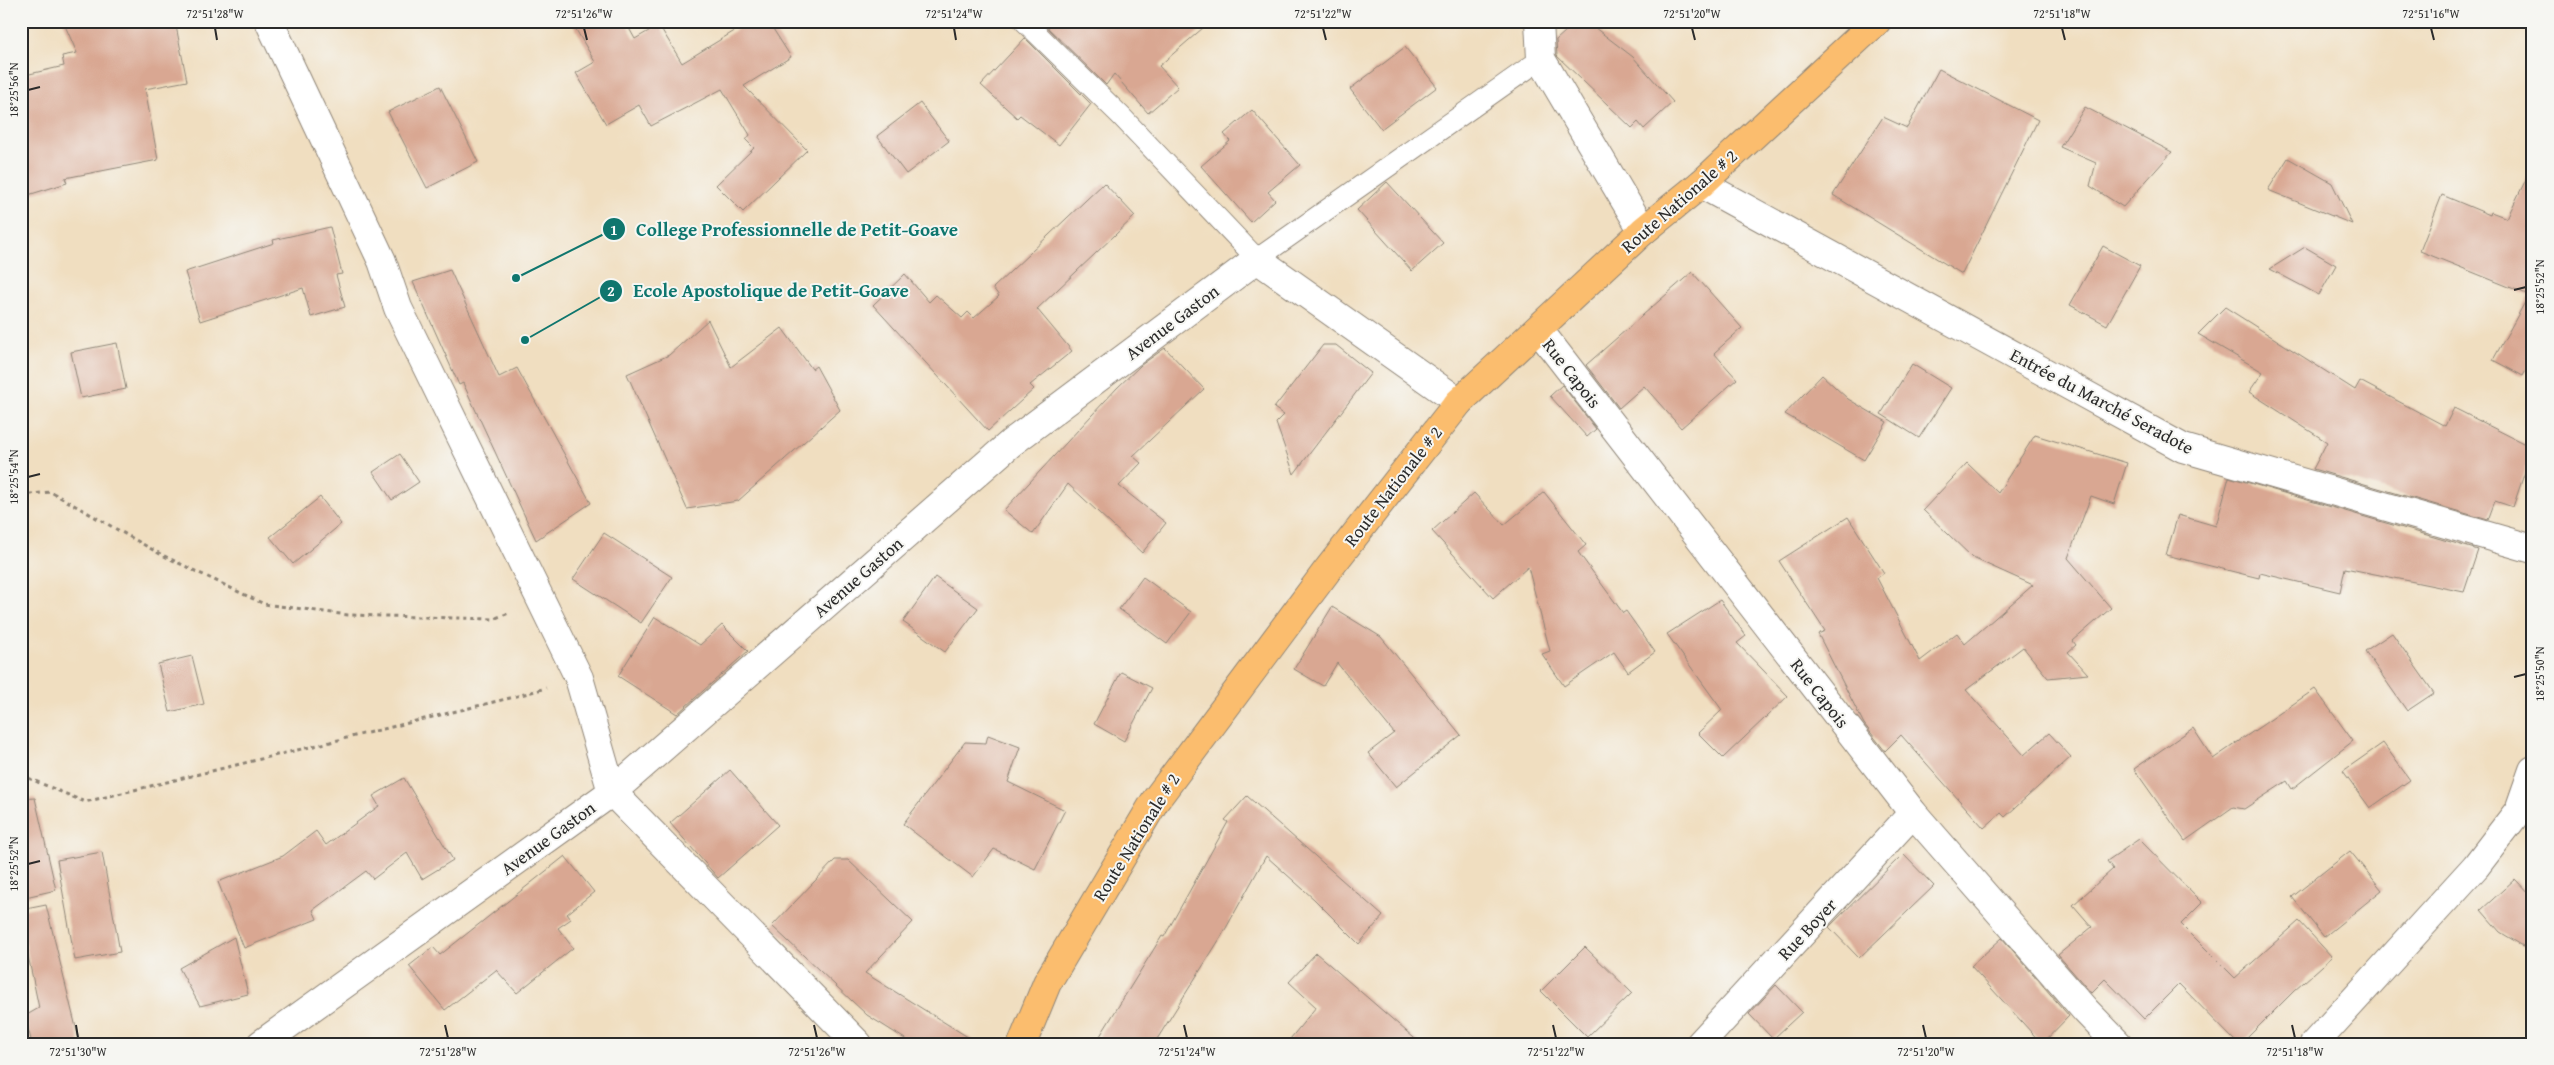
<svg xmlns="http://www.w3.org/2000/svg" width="2554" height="1065" font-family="'Gentium Book Plus',serif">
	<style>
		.building { fill: #d9a792 }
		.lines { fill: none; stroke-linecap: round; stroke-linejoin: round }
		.service-casing { stroke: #8e8476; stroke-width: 22 }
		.minor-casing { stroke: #8e8476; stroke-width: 30 }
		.primary-casing { stroke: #8e8476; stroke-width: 30 }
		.path { stroke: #8e8476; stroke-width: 3; stroke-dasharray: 4 4; stroke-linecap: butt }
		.service { stroke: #fff; stroke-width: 20 }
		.minor { stroke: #fff; stroke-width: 28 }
		.primary { stroke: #fbbd6e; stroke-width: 28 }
		.ticks { fill: none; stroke: #2b2b2b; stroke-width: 2 }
		.labels { text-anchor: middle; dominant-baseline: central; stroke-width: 4; stroke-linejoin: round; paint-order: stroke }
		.street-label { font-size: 18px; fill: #2b2b2b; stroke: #f6f6f2 }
		.leader { fill: none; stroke: #0f766e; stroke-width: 2 }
		.callout-dot { fill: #0f766e; stroke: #f6f6f2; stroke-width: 2 }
		.mark-label { font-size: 15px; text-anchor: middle; font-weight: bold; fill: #fff }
		.callout-label { font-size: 19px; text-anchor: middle; font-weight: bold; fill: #0f766e; stroke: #f6f6f2; stroke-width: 4; stroke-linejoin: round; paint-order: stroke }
		.neatline { fill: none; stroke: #2b2b2b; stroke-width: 2 }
		.ticks-label { font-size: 12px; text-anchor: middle; fill: #2b2b2b }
	</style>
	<rect width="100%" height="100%" fill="#f6f6f2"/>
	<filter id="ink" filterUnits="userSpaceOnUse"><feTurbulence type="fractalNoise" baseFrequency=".02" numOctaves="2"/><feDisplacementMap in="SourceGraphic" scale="10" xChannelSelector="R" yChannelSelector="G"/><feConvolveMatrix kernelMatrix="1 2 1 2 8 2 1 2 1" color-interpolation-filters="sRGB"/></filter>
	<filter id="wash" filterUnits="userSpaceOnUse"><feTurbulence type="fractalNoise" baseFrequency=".0096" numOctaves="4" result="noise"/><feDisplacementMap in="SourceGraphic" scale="20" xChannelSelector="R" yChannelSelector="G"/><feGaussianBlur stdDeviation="1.12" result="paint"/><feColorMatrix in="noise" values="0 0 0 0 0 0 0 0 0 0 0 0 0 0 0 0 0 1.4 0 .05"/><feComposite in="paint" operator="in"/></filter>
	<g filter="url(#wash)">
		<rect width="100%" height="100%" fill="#f0dec0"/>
		<g id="blocks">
			<g class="building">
				<path d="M63,21H175L187,81L145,89L158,160L65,178L67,183L28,195L21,169V76L64,66L62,56L77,53Z"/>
				<path d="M571,21H625L635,39L659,25L682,63L751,21H768L791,57L744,86L807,150L743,212L716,185L754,148L746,140L750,135L722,89L651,126L639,105L606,124L576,73L595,62Z"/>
				<path d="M1041,21H1211L1159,66L1178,87L1148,113L1114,74L1106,85Z"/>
				<path d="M1577,21H1586L1633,57L1673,102L1644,129L1638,122L1632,128L1557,56L1556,40Z"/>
				<path d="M1025,38L1091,104L1059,145L1020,115L1017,118L981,85Z"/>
				<path d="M1405,47L1437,87L1381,129L1350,89Z"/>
				<path d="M1939,69L2038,120L1962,274L1833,195L1883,117L1907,128Z"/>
				<path d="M440,86L478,162L427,188L388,112Z"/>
				<path d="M920,103L949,141L906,174L877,136Z"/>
				<path d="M2085,107L2172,152L2123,207L2090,186L2096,163L2060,147Z"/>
				<path d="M1252,110L1300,165L1268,192L1275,200L1251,222L1201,166L1230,141L1224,134Z"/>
				<path d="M2288,158L2332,183L2352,224L2268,190Z"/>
				<path d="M2533,165V357L2523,376L2493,360L2529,295L2420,251L2442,195L2490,215L2491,212L2507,218Z"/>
				<path d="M1387,182L1443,243L1412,271L1357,210Z"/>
				<path d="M1104,183L1135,216L1037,309L1072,351L1030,385L1034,389L988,431L873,305L905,274L929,302L936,295L962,318L968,312L974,318L999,296L993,288Z"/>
				<path d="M330,227L342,274L336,275L345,307L311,317L303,288L200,321L185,272L274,243L273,240Z"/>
				<path d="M2103,246L2140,266L2107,325L2070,305Z"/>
				<path d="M2305,247L2336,265L2319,295L2270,269Z"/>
				<path d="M450,270L499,377L517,368L591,503L536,540L463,383L459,385L413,282Z"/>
				<path d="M1692,272L1742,328L1714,353L1737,379L1681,428L1644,386L1619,408L1586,365Z"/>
				<path d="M2225,307L2355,390L2360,381L2445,426L2454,408L2533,448L2513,507L2495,501L2488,520L2313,469L2327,442L2249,392L2263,372L2198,334Z"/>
				<path d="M708,320L731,367L782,328L812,369L816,366L840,410L738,501L687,509L627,374L669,355Z"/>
				<path d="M117,343L126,389L81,398L71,352Z"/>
				<path d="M1323,345H1336L1371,373L1294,474L1276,423L1284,415L1274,408Z"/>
				<path d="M1165,348L1204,389L1133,456L1141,463L1119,486L1166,523L1142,553L1068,484L1033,534L1004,510L1117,388L1141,365Z"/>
				<path d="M1912,364L1951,388L1919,438L1881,414Z"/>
				<path d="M1822,375L1848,399L1887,422L1864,460L1785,414Z"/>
				<path d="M1562,385L1596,429L1587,437L1550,396Z"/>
				<path d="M2035,435L2127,463L2114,504L2091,496L2068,558L2111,608L2073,641L2076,645L2068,652L2088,674L2048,678L2023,647L1966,690L2024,755L2049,733L2071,757L2005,817L2001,813L1984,828L1901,735L1885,751L1864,724L1818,634L1825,631L1779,561L1848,517L1884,573L1877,578L1920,661L1957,633L1965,644L2033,585L1973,558L1923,510L1967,463L1998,493Z"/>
				<path d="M400,454L419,482L392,500L373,472Z"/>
				<path d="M2229,477L2478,550L2464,592L2345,568L2340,592L2260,573L2259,578L2166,555L2178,515L2216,526Z"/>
				<path d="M1544,492L1586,545L1578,552L1623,613L1626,611L1655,652L1628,672L1614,652L1564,686L1542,654L1550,651L1528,567L1493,598L1432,531L1474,493L1504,525Z"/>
				<path d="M320,497L341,524L293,564L270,537Z"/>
				<path d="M604,533L672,577L641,623L573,579Z"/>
				<path d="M935,577L978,608L945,652L903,622Z"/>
				<path d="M1143,577L1191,612L1167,644L1119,609Z"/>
				<path d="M1720,600L1746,636L1737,643L1788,696L1723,758L1698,733L1722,710L1667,634Z"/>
				<path d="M1332,607L1381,637L1461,735L1396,787L1368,753L1394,733L1337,663L1323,686L1294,669Z"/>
				<path d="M655,617L700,645L722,625L748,651L677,714L618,676Z"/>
				<path d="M2392,633L2434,693L2407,711L2365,651Z"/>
				<path d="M192,656L204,704L170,712L158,664Z"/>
				<path d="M1121,672L1152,688L1124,741L1094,724Z"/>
				<path d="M2315,689L2353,741L2292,789L2287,781L2244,809L2233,807L2185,841L2134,769L2193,728L2213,759Z"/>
				<path d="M988,735L1020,747L1008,782L1065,810L1035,869L994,849L973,877L903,824L965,742L986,743Z"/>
				<path d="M2383,743L2410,780L2370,808L2343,771Z"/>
				<path d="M730,770L778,825L718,878L670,823Z"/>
				<path d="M404,778L453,860L422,879L407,853L373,879L366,871L313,910L317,919L244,948L218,882L283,856L316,831L326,845L379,806L373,796Z"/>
				<path d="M1247,796L1383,916L1359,944L1314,899L1266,856L1221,937L1154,1044H1095L1162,936L1164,937L1228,822L1225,820Z"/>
				<path d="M35,798L56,890L21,898V799Z"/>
				<path d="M2139,839L2202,903L2181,924L2235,978L2299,921L2332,957L2294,991L2241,1044H2238L2179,984L2144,1019L2105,979L2091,993L2058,955L2092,927L2073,905L2113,869L2107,861Z"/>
				<path d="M2350,851L2382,890L2324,937L2292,897Z"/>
				<path d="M102,852L120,952L75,960L57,860Z"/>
				<path d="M1903,854L1934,886L1859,958L1829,927Z"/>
				<path d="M565,856L594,892L567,914L571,919L558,928L573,948L517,993L496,970L445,1010L409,966L433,947L440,955Z"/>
				<path d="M835,860H848L913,922L865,973L979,1044H913L867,1015L772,926Z"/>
				<path d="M2515,879L2533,898V952L2500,932L2481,910Z"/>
				<path d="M46,905L80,1044H32L25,1016L39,1008L21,922V910Z"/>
				<path d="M234,937L248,994L200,1006L179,968Z"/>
				<path d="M2002,938L2069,1016L2042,1044L1971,966Z"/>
				<path d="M1585,947L1632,993L1587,1037L1541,991Z"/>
				<path d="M1316,953L1421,1044H1286L1316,1007L1289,982Z"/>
				<path d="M1776,985L1802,1012L1773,1039L1749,1014Z"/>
			</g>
		</g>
	</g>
	<g filter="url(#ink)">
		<use href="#blocks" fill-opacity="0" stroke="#8e8476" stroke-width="1"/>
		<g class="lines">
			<defs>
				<path id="service" d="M1024,21L1121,116L1257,259L1541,59"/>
				<g id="minor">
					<path d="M269,21L382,261L398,308L579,678L612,792L858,1044"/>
					<path d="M1539,21L1541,59L1643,231"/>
					<path d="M1701,184L2183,448L2533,549"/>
					<path d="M1538,329L1913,813L2086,1011L2118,1044"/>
					<path d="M261,1044L612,792L1011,443L1257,259L1459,402"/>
					<path d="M1700,1044L1913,813"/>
					<path d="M2314,1044L2476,866L2519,810L2533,770"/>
				</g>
				<path id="primary" d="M1022,1044L1047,983L1155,801L1326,572L1459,402L1643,231L1701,184L1877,21"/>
			</defs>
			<use href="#service" class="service-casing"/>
			<use href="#minor" class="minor-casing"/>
			<use href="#primary" class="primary-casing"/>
			<g class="path">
				<path d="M21,495L51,492L162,555L264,604L348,615L493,619L509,613"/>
				<path d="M21,775L85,802L510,698L546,688"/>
			</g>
			<use href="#service" class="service"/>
			<use href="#minor" class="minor"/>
			<use href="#primary" class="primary"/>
		</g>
	</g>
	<path class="ticks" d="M215,28L217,40M584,28L587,40M954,28L956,40M1323,28L1326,40M1692,28L1695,40M2062,28L2065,40M2431,28L2434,40M28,90L40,87M2514,290L2526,287M28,477L40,474M2514,677L2526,674M28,864L40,861M76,1025L78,1038M445,1025L448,1038M814,1025L817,1038M1184,1025L1187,1038M1553,1025L1556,1038M1923,1025L1926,1038M2292,1025L2295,1038"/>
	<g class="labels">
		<g class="street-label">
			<text transform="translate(1679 201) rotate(-41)">Route Nationale # 2</text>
			<text transform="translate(1172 322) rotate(-37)">Avenue Gaston</text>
			<text transform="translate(1572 373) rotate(52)">Rue Capois</text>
			<text transform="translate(2102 401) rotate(28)">Entrée du Marché Seradote</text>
			<text transform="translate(1393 486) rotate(-52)">Route Nationale # 2</text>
			<text transform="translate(858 577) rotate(-41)">Avenue Gaston</text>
			<text transform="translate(1820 693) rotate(52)">Rue Capois</text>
			<text transform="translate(1136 837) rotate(-58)">Route Nationale # 2</text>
			<text transform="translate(548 838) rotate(-36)">Avenue Gaston</text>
			<text transform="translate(1807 929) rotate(-47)">Rue Boyer</text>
		</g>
	</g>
	<path class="leader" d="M516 278L614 229M525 340L611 291"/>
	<g class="callout-dot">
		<circle cx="516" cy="278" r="5"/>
		<circle cx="525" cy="340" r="5"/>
		<circle cx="614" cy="229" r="12"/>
		<circle cx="611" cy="291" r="12"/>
	</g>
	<g class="mark-label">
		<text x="614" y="235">1</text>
		<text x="611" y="296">2</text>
	</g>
	<g class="callout-label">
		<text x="797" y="236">College Professionnelle de Petit-Goave</text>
		<text x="771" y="297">Ecole Apostolique de Petit-Goave</text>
	</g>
	<rect width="2554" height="1065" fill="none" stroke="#f6f6f2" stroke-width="55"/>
	<rect x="28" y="28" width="2498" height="1010" class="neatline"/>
	<g class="ticks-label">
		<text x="215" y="18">72°51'28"W</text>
		<text x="584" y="18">72°51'26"W</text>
		<text x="954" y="18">72°51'24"W</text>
		<text x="1323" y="18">72°51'22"W</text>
		<text x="1692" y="18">72°51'20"W</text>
		<text x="2062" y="18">72°51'18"W</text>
		<text x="2431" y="18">72°51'16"W</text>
		<text transform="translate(14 90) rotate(-90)" y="4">18°25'56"N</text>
		<text transform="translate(2540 287) rotate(-90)" y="4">18°25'52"N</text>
		<text transform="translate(14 477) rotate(-90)" y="4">18°25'54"N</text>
		<text transform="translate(2540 674) rotate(-90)" y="4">18°25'50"N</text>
		<text transform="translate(14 864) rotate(-90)" y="4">18°25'52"N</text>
		<text x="78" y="1056">72°51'30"W</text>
		<text x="448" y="1056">72°51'28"W</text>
		<text x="817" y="1056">72°51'26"W</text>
		<text x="1187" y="1056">72°51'24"W</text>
		<text x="1556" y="1056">72°51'22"W</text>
		<text x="1926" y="1056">72°51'20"W</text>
		<text x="2295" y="1056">72°51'18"W</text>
	</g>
</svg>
